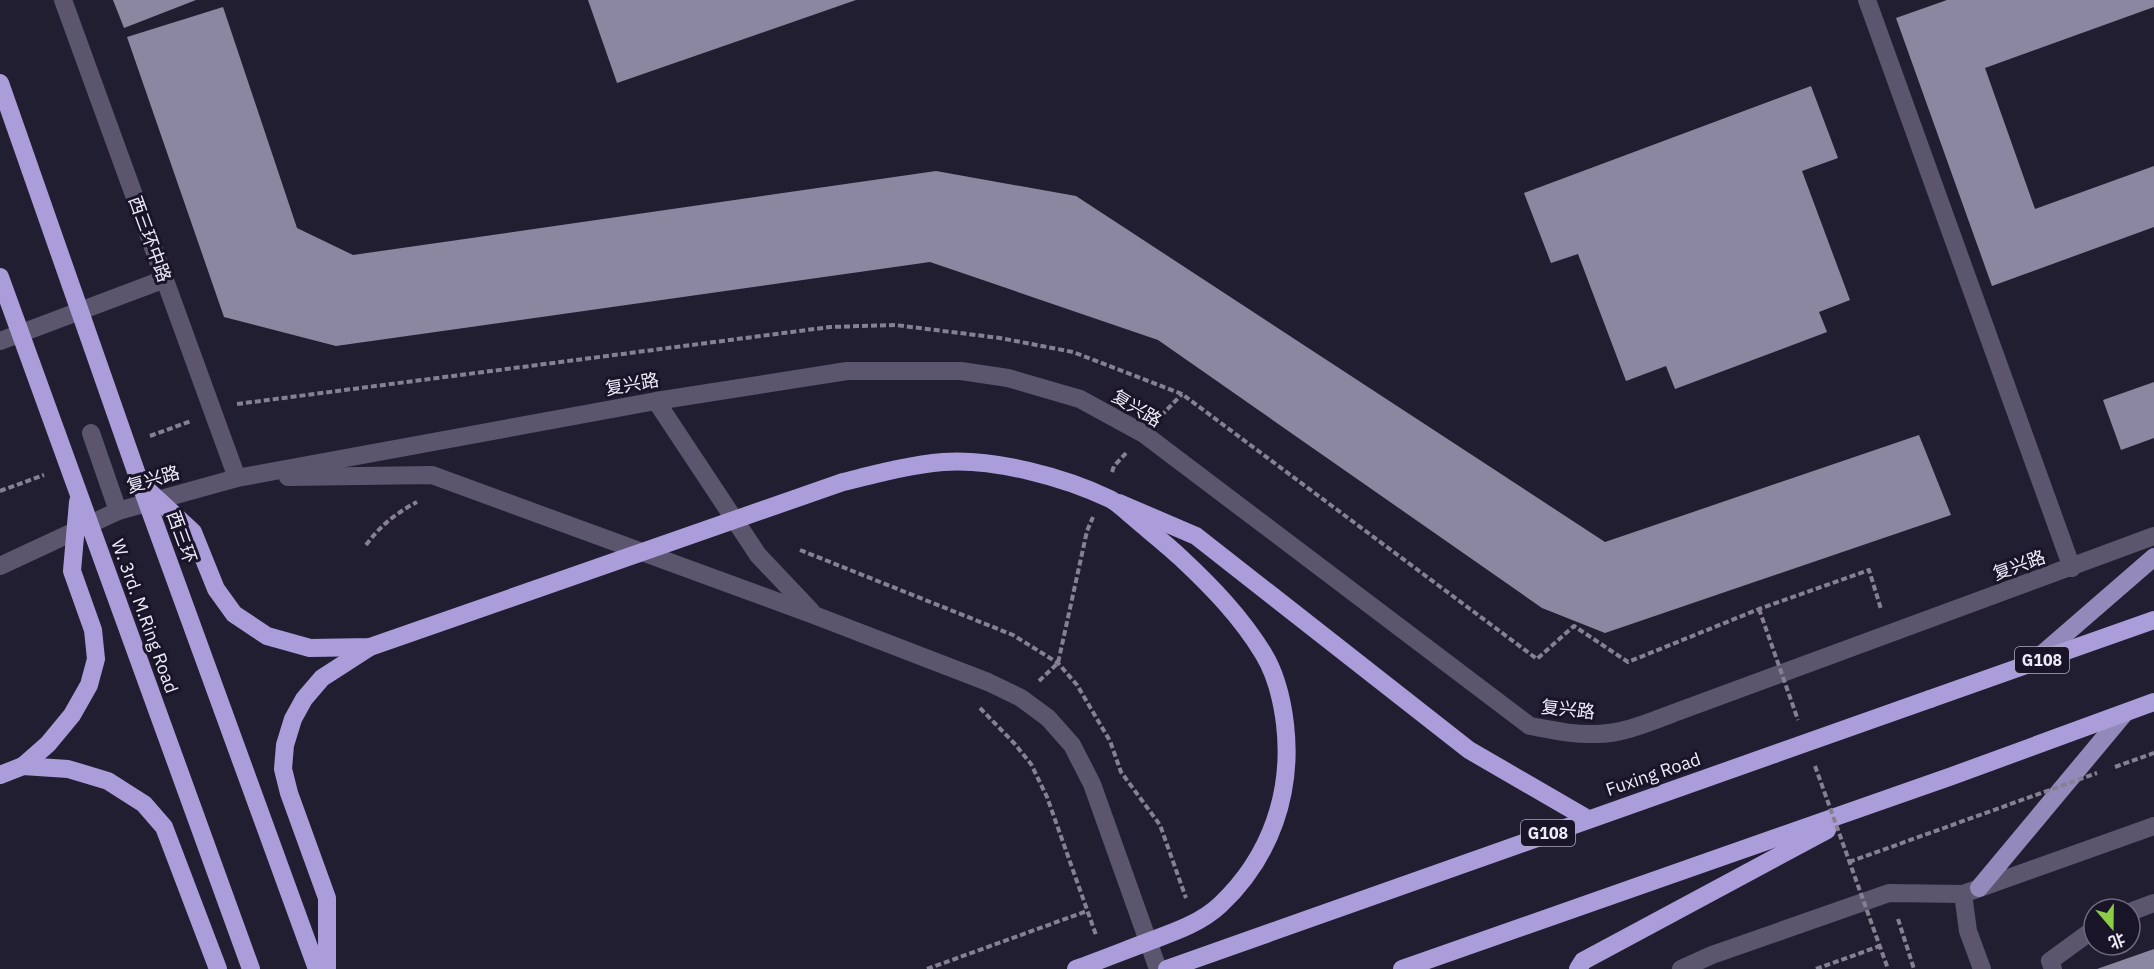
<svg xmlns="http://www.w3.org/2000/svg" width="2154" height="969" font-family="'IBM Plex Sans','Noto Sans SC',sans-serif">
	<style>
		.building { fill: #8c87a1 }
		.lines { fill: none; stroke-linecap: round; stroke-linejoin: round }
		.path { stroke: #858192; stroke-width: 4; stroke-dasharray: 6 3; stroke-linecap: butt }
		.minor { stroke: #5b556e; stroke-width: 18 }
		.major { stroke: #9489bb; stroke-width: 18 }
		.highway { stroke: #ab9dda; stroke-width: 18 }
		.path-bridge { stroke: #858192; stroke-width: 4; stroke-dasharray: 6 3; stroke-linecap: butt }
		.highway-bridge { stroke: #ab9dda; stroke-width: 18 }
		.labels { text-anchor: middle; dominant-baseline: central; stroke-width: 6; stroke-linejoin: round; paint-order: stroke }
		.shield { fill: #191428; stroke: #aeaaba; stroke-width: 1.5 }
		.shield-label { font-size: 16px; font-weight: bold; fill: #eeebf9 }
		.street-label { font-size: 18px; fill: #eeebf9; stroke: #191428 }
	</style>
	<rect width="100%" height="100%" fill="#221e32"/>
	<g class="building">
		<path d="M113,0H196L124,28Z"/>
		<path d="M588,0H856L617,83Z"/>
		<path d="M1947,0H2154V7L1985,68L2035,209L2154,166V227L1992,286L1896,18Z"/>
		<path d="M223,7L297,228L353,255L936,171L1076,196L1605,542L1919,435L1951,515L1605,633L1542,608L1158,340L930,262L336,346L224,317L127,37Z"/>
		<path d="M1811,86L1838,158L1802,171L1850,300L1819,312L1827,332L1675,389L1666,366L1626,381L1578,254L1551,263L1524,193Z"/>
		<path d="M2154,382V438L2121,450L2103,400Z"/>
		<path d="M2154,949V969H2097Z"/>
	</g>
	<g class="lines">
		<g class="path">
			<path d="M237,404L830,327L895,325L1000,338L1073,352L1182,394L1537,659L1574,626L1628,662L1759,609L1869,570L1881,609"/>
			<path d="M1161,416L1182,394"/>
			<path d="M150,436L191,421"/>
			<path d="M1112,472L1114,466L1127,452"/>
			<path d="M0,491L44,475"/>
			<path d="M366,545C380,526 396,513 417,502"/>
			<path d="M800,550L1013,635L1058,663L1077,685L1110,741L1121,772L1160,825L1186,898"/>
			<path d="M1039,681L1058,663L1087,531L1093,517"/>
			<path d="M980,708L1014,743L1031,764L1047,797L1096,935"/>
			<path d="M2115,767L2154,753"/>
			<path d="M1898,919L1914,969"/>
			<path d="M927,969L1087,911"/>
			<path d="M1816,969L1880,946"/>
		</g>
		<g class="minor">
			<path d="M63,0L237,478"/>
			<path d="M1867,0L2072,568"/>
			<path d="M0,341L165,279"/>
			<path d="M656,401L758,555L811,611"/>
			<path d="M91,433L118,511"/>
			<path d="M288,477L432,475L814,615L988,682L1021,698L1048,718L1072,745L1092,784L1158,969"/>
			<path d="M0,566L118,511L237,478L656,401L847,371H961L1008,378L1080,399L1144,434L1530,726C1552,730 1573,735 1596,734C1625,734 1654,720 1682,710L2154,536"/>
			<path d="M1963,894L1968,931L1982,969"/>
			<path d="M2130,912L2154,903"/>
			<path d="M1681,969L1712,955L1889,893L1963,894L2154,826"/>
			<path d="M2053,969L2050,961L2094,929"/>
		</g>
		<g class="major">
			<path d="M2033,662L2154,557"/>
			<path d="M1979,888L2124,714"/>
		</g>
		<g class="highway">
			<path d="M1119,503L1196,536L1469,750L1588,819"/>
			<path d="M1930,699L2154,620"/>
			<path d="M0,775L23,766L68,769L108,781L144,804L164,827L218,969"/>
			<path d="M327,969V898L289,793L283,769L285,745L293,719L304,699L322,678L370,647"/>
			<path d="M1402,969L1952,776L2154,702"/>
			<path d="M1578,969L1583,961L1827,830"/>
		</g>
		<g class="path-bridge">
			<path d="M1759,609L1798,720"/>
			<path d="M1815,766L1888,969"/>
			<path d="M1849,862L2097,773"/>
		</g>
		<g class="highway-bridge">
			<path d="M0,83L140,483L317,969"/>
			<path d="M0,277L251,969"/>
			<path d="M140,483L193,532L216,589L234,614L267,636L310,648L370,647L843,482C876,474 909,465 943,462C993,458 1064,477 1110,499C1118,503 1125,510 1132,516C1148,530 1165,543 1181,558C1212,587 1241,617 1263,653C1276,674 1282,699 1285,724C1293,792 1271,857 1220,905C1201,923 1174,932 1150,941C1126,950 1101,960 1076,969"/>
			<path d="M23,766L48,744L72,715L89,685L96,659L93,630L72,571L78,502"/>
			<path d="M1167,969L1930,699"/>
		</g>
	</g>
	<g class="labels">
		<g class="shield">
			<rect x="2015" y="647" width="54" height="26" rx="4.5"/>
			<rect x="1521" y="820" width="54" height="26" rx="4.5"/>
		</g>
		<g class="shield-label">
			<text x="2042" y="660">G108</text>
			<text x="1548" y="833">G108</text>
		</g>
		<g class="street-label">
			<text transform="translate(150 239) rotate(70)">西三环中路</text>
			<text transform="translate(632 384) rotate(-10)">复兴路</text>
			<text transform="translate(1137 408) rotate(31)">复兴路</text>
			<text transform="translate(153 479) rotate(-16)">复兴路</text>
			<text transform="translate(182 537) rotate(70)">西三环</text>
			<text transform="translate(2019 565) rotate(-20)">复兴路</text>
			<text transform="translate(145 616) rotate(70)">W. 3rd. M.Ring Road</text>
			<text transform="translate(1568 709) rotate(6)">复兴路</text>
			<text transform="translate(1653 774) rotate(-19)">Fuxing Road</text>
		</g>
	</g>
	<g transform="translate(2112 927) rotate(160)"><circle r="28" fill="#191428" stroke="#6e6a7c" stroke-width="1.5"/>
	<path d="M0-4.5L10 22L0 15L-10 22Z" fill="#8bce46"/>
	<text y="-9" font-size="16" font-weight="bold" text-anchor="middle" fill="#eeebf9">北</text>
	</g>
</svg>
